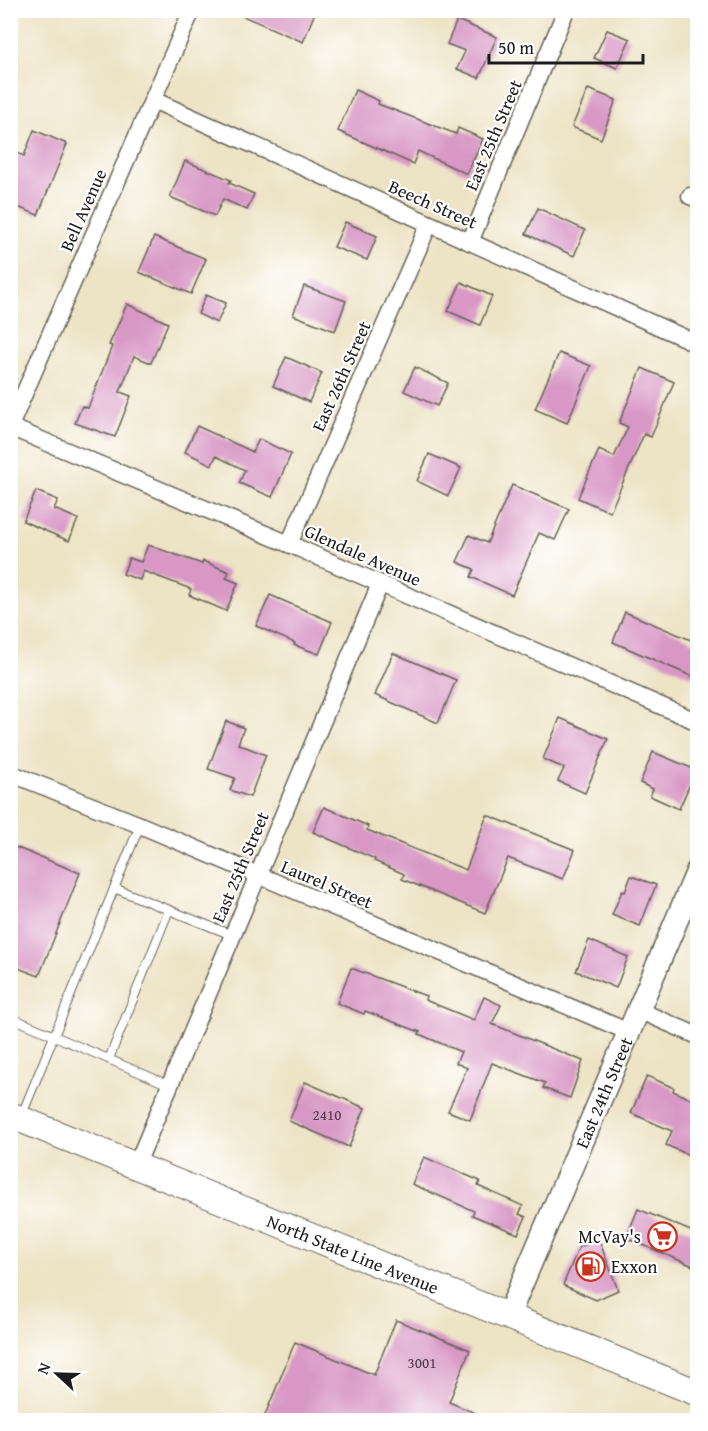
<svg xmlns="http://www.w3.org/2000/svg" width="708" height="1431" font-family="'Gentium Book Plus',serif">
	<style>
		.building { fill: #d897c5 }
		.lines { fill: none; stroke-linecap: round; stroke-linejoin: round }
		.service-casing { stroke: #656257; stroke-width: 10 }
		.minor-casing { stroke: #656257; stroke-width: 19 }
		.secondary-casing { stroke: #656257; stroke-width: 25 }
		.primary-casing { stroke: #656257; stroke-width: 28 }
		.service { stroke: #fff; stroke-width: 8 }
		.minor { stroke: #fff; stroke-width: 16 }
		.secondary { stroke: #fff; stroke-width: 22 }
		.primary { stroke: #fff; stroke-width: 26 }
		.labels { text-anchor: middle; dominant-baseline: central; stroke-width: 4.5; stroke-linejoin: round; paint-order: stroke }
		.number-label { font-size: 15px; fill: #4b3b46 }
		.street-label { font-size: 18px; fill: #1c1c1c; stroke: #fff }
		.poi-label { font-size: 18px; fill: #1c1c1c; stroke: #fff; text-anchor: end }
	</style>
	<rect width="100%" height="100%" fill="#fff"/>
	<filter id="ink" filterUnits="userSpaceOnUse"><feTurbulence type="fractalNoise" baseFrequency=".0167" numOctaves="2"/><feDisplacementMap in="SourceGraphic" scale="12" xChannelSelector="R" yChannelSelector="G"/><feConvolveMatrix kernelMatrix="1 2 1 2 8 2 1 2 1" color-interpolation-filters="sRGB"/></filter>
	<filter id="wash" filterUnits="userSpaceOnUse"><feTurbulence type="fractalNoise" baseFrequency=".008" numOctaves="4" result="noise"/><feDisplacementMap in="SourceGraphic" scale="24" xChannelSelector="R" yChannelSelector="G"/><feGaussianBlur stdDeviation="1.35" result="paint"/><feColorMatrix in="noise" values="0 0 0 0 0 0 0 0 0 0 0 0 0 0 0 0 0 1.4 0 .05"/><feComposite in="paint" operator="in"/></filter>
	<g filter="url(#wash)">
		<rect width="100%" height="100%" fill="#ede3c5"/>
		<g id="blocks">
			<g class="building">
				<path d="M229,10H316L303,42Z"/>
				<path d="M457,20L497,37L479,78L457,69L465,51L447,44Z"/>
				<path d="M607,30L630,39L617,68L594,58Z"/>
				<path d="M588,89L616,100L601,139L572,127Z"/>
				<path d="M355,90L379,101L378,104L456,134L458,128L483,139L467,174L418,151L413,164L338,131Z"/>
				<path d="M34,130L67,144L38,215L10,204V150L24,156Z"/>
				<path d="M185,161L231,180L229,183L254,194L247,210L223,199L215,216L170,197Z"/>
				<path d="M538,208L585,230L574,256L526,234Z"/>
				<path d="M345,222L377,236L367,260L334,247Z"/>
				<path d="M154,237L206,259L191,294L139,272Z"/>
				<path d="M461,282L492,296L480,325L448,311Z"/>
				<path d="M304,286L346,301L335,331L293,315Z"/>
				<path d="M206,295L226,303L217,323L198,314Z"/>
				<path d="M127,304L168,323L151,363L134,356L120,392L131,396L115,437L75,423L82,406L88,408L112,346L109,345Z"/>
				<path d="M559,353L591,366L567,423L535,409Z"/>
				<path d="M286,357L322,373L309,402L273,386Z"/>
				<path d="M415,367L448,383L437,406L404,391Z"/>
				<path d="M642,368L674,382L651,437L644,434L610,512L578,498L599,450L614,457L628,427L619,423Z"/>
				<path d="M197,426L253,452L259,439L291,454L272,497L239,483L245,470L216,456L212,465L185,452Z"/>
				<path d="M429,454L461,468L448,496L417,481Z"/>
				<path d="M512,485L569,509L555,540L539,533L512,595L471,577L474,569L457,562L469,535L487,543Z"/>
				<path d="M36,491L58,500L54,509L78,519L69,541L23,521Z"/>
				<path d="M148,545L202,564L203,561L229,572L226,578L238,583L226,611L189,595L191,589L143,571L140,580L123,574L129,558L141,562Z"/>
				<path d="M270,595L332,622L319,654L294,645L295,643L256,626Z"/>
				<path d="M625,612L698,643V679L613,642Z"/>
				<path d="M393,653L456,680L438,723L375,695Z"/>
				<path d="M560,718L608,739L585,793L558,781L564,768L543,759Z"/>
				<path d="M226,721L244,728L238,744L266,755L250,797L230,790L235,778L208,769Z"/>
				<path d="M653,752L696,770L679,809L650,796L653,789L640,783Z"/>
				<path d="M324,807L368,826L367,830L466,870L487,815L575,850L563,879L508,858L485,913L402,879L404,874L374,861L375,859L313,832Z"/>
				<path d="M10,845L80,873L39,976L10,965Z"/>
				<path d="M631,876L656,885L640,926L612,915L622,891L625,892Z"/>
				<path d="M589,940L628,957L616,988L576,971Z"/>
				<path d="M351,968L426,996L425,1000L474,1020L484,997L501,1005L492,1024L583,1061L570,1098L543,1088L545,1083L492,1063L470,1120L448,1111L467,1068L456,1063L461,1052L419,1034L420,1032L365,1011L364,1014L337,1003Z"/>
				<path d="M647,1076L674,1088L673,1091L698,1102V1159L666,1145L672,1131L631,1113Z"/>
				<path d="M305,1082L365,1108L349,1147L289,1121Z"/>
				<path d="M424,1157L480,1181L478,1186L523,1206L519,1214L526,1217L518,1234L472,1215L474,1211L412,1184Z"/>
				<path d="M638,1209L698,1234V1268L626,1238Z"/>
				<path d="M599,1240L618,1290L596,1300L563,1285L579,1247Z"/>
				<path d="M396,1320L470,1350L449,1402L492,1420H263L295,1342L374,1375Z"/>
			</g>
		</g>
	</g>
	<g filter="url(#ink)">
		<use href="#blocks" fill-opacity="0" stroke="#656257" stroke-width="1.5"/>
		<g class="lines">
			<defs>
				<g id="service">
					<path d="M114,888L232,935"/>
					<path d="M10,1017L169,1085"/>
					<path d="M109,1059L169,910"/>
					<path d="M21,1117L140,825"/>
				</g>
				<g id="minor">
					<path d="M153,100L698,344"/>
					<path d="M690,196L698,199"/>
					<path d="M470,242L566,10"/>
					<path d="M10,426L192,10"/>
					<path d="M10,427L289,544L698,722"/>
					<path d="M289,544L429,224"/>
					<path d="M10,773L140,825L629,1032"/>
					<path d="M638,1010L698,1036"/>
					<path d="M136,1166L380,584"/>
				</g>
				<g id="secondary">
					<path id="s1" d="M508,1316L698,870"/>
				</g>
				<g id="primary">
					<path id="s2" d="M10,1115L698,1393"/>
				</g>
			</defs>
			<use href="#service" class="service-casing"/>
			<use href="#minor" class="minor-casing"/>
			<use href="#secondary" class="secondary-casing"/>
			<use href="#primary" class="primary-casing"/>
			<use href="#service" class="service"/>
			<use href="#minor" class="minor"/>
			<use href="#secondary" class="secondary"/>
			<use href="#primary" class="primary"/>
		</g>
	</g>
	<defs>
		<symbol id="supermarket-ring" viewBox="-11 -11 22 22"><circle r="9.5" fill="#fff" stroke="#c8321e" stroke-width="1.5"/><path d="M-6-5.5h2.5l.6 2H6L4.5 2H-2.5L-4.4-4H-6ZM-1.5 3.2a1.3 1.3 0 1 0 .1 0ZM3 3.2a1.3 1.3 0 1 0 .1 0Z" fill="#c8321e"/></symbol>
		<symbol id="fuel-ring" viewBox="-11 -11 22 22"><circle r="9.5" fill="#fff" stroke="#c8321e" stroke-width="1.5"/><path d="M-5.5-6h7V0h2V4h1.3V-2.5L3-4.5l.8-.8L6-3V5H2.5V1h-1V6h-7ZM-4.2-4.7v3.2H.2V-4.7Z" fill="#c8321e"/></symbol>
	</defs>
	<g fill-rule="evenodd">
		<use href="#supermarket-ring" x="646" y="1220" width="33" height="33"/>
		<use href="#fuel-ring" x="574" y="1250" width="33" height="33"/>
	</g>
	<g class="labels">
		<g class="number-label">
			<text x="327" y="1114">2410</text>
			<text x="422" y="1362">3001</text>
		</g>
		<g class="street-label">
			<text transform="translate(493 135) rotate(-67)">East 25th Street</text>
			<text transform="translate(433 204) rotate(24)">Beech Street</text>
			<text transform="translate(83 210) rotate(-66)">Bell Avenue</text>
			<text transform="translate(341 376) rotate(-66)">East 26th Street</text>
			<text transform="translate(363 555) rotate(24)">Glendale Avenue</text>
			<text transform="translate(240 867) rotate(-67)">East 25th Street</text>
			<text transform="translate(327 884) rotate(23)">Laurel Street</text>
			<text stroke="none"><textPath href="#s1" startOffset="243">East 24th Street</textPath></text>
			<text stroke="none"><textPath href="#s2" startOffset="370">North State Line Avenue</textPath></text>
		</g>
		<g class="poi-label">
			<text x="641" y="1236">McVay's</text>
			<text x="611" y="1266" text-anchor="start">Exxon</text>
		</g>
	</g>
	<rect width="708" height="1431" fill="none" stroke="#fff" stroke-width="36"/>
	<g transform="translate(57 1374) rotate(292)" stroke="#ffffff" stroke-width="4.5" paint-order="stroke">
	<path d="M0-4.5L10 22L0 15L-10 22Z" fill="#1c1c1c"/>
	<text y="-9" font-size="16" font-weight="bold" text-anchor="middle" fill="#1c1c1c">N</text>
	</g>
	<path d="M489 54v9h154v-9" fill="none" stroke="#1c1c1c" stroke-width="3"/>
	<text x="498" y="54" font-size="18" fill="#1c1c1c" stroke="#ffffff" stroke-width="4.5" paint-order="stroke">50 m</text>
</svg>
